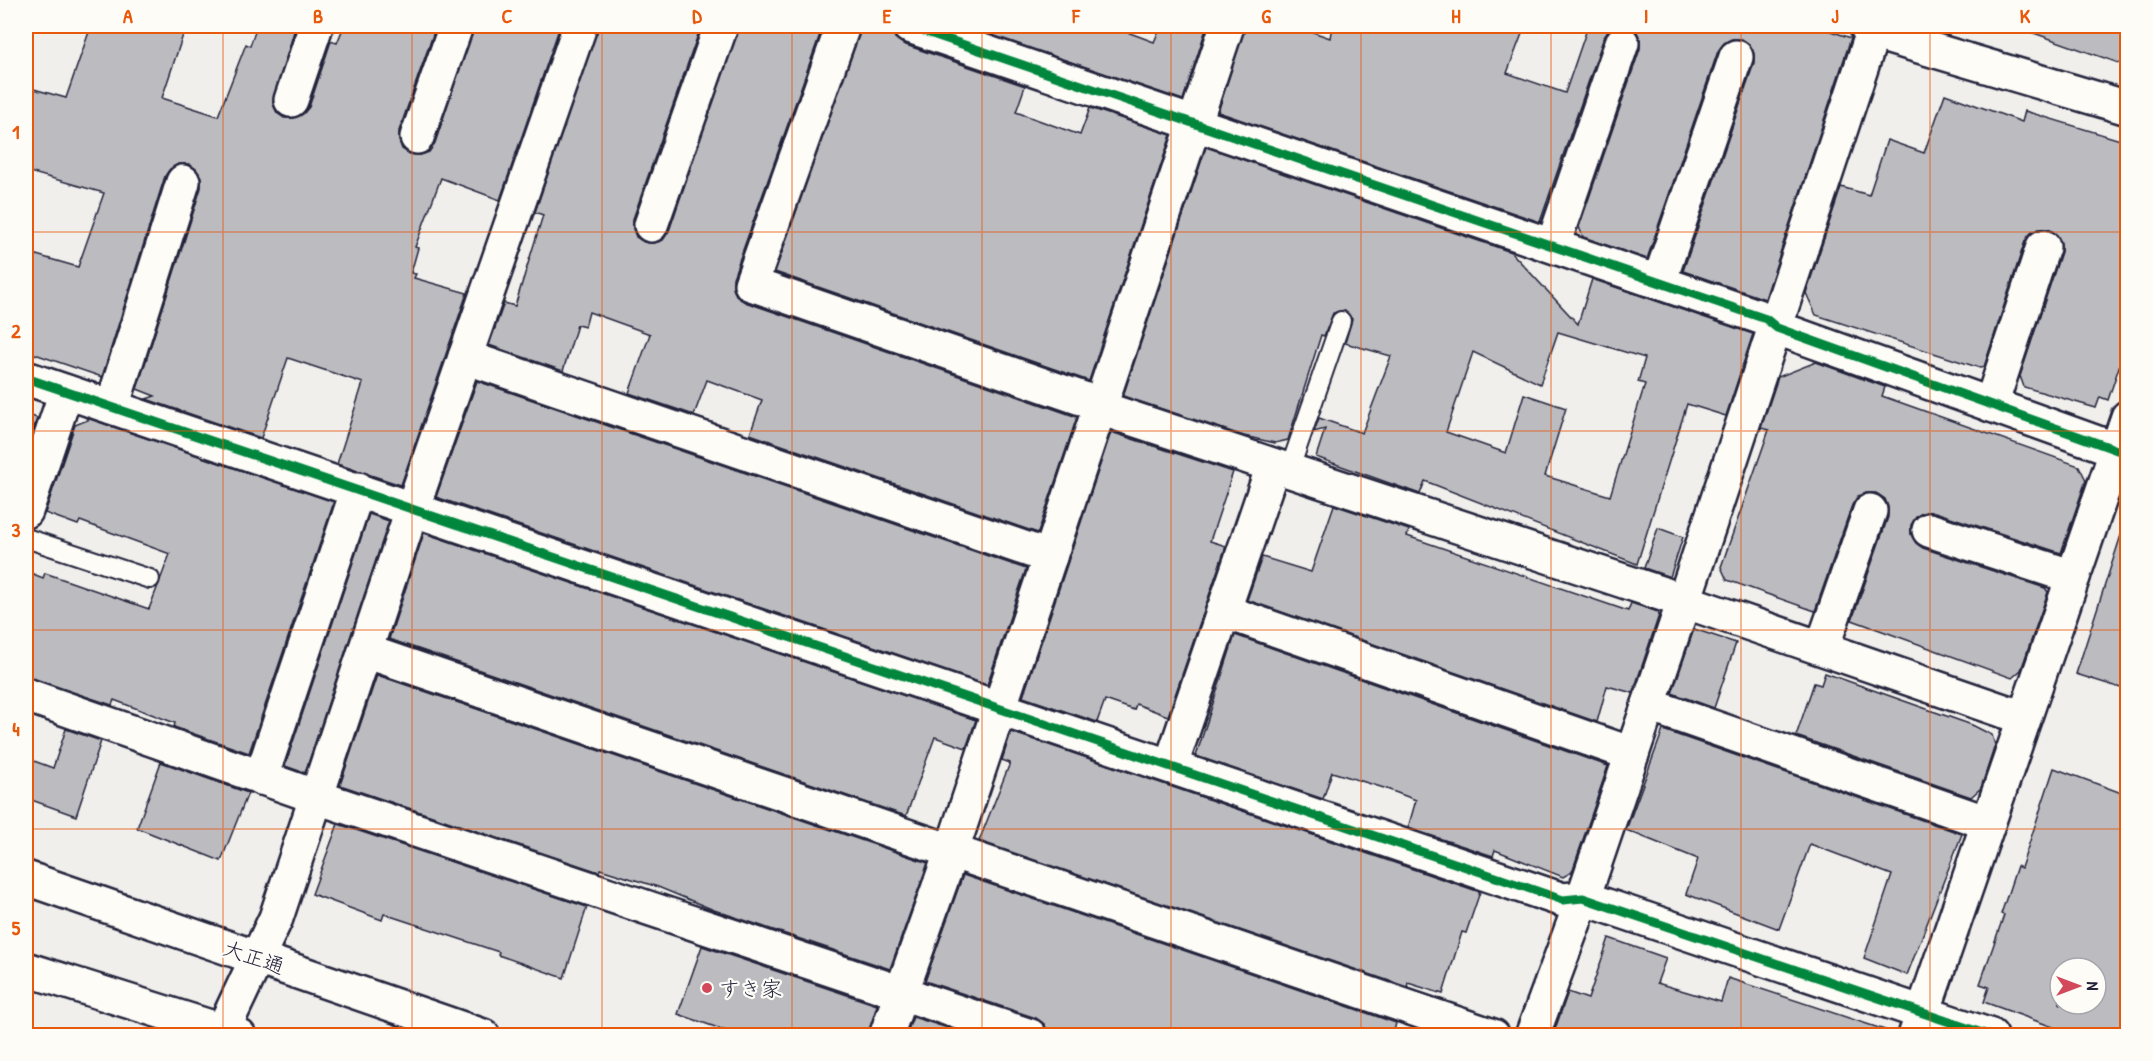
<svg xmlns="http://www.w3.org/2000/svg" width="2153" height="1061" font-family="'Patrick Hand','Klee One',sans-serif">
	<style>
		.building { fill: #bcbcc0; stroke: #22223b; stroke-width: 1.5; fill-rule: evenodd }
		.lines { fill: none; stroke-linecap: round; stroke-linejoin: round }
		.lane-casing { stroke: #22223b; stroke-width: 22 }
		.street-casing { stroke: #22223b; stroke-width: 38 }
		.secondary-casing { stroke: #22223b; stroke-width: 38 }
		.lane { stroke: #fdfcf7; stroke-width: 18 }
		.street { stroke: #fdfcf7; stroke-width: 33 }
		.secondary { stroke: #fdfcf7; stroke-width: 33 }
		.cycleway-casing { stroke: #fdfcf7; stroke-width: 13 }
		.cycleway { stroke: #00873e; stroke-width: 9 }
		.grid { fill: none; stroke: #e8590c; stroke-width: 1.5; stroke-opacity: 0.55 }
		.poi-dot { fill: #d1495b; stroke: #fdfcf7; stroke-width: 2 }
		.labels { text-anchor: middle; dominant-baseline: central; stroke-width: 4.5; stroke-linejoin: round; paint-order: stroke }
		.street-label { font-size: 21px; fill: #22223b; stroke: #fdfcf7 }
		.poi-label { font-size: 21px; fill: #22223b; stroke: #fdfcf7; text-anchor: start }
		.neatline { fill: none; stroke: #e8590c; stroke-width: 2 }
		.grid-label { font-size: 20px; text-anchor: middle; font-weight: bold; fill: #e8590c }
	</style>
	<rect width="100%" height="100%" fill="#f0efec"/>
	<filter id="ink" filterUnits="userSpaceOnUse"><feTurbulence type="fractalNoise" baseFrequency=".0167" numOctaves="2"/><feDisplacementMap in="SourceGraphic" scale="12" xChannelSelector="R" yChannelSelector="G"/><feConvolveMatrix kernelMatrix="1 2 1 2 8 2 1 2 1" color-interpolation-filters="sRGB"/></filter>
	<g filter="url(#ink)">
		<g class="building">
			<path d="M91,26H186L162,98L218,116L246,44L250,46L257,26H288L295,28L273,103L277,113L284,118H294L303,114L309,107L331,41L337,43L344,26H436L399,131V140L402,149L410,154L420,155L429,152L435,143L474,26H560L500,200L441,178L415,247L418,248L411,273L416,274L414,278L467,293L401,485L337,464L363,383L288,358L261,438L146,399L155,396L137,389L201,188V177L196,169L189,164H178L170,169L165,176L102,377L26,351V252L78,267L104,193L26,171V104L30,88L66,98Z"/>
			<path d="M598,26H701L633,219V228L636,237L644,242L654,243L663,240L669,231L739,26H823L733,278V288L737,297L745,302L1077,417L1038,533L750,434L762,400L707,380L694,415L629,393L650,334L589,312L585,327L577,325L563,371L489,345L504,303L515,306L543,215L535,212Z"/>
			<path d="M861,26H891L895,38L903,44L1025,86L1016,112L1080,135L1090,108L1171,135L1089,381L775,272Z"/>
			<path d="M965,26H1111L1154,42L1161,26H1207L1183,100Z"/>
			<path d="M1245,26H1296L1330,38L1332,26H1525L1507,73L1565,93L1588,26H1616L1604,37L1540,222L1218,112Z"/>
			<path d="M1629,26H1816L1851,38L1765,299L1683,271L1754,63V54L1750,45L1742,39H1732L1724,43L1718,51L1647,259L1583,237L1579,227L1640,49V39L1636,30Z"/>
			<path d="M2025,26H2127V66L2025,30Z"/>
			<path d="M1945,94L2022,122L2025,111L2127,142V343L2108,400L2100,397L2096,408L2024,387L2020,376L2061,252V243L2057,235L2049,229H2039L2031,233L2025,241L1984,367L1980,368L1816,315L1806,293L1841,187L1869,195L1887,140L1924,153Z"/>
			<path d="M1206,147L1511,252L1578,324L1592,279L1753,334L1726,416L1687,404L1637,564L1425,481L1420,494L1316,457L1325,429L1314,432L1319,418L1362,433L1391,356L1345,343L1352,319L1344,310L1333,313L1324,336L1321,335L1288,440L1275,443L1244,436L1123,396ZM1558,332L1645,358L1638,382L1645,384L1610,496L1545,476L1566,408L1524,394L1506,453L1446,432L1473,352L1540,384Z"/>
			<path d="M1816,362L1885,387L1882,396L2079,466L2086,480L2061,553L1935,512H1926L1917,516L1911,525V534L1916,543L1923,548L2045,588L2048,592L2021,670L2012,678L1852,620L1888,517V507L1885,499L1876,493H1867L1858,496L1852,505L1815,611L1727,580L1721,567L1769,430L1761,428L1778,377Z"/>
			<path d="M477,381L1026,569L987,685L436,497Z"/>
			<path d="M26,414L37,418L26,454Z"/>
			<path d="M90,419L334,502L249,753L174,727L175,723L114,700L112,705L26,677V571L43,578L45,573L149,609L170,554L80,521L78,525L45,513L75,425Z"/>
			<path d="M1111,432L1233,472L1210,541L1226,546L1168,716L1136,704L1134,710L1105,700L1097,722L1023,697Z"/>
			<path d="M1334,505L1409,530L1407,536L1628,611L1631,603L1658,612L1659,615L1633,693L1607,686L1597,722L1247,600L1262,557L1311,572Z"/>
			<path d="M369,514L389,521L305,773L285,766Z"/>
			<path d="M1658,528L1683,537L1670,577L1644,568Z"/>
			<path d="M2122,532L2127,533V690L2076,674Z"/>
			<path d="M424,533L976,720L966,748L935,737L906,816L389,639Z"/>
			<path d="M1694,629L1736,643L1714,708L1672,693Z"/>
			<path d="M1235,635L1608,766L1572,872L1563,877L1495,850L1493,856L1408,828L1416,800L1384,788L1332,772L1323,799L1196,756Z"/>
			<path d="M1825,673L1972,725L1992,735L1995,745L1981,788L1971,797L1796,736L1814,683L1821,685Z"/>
			<path d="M377,675L928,863L890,969L714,910L658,887L600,869L599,872L340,785Z"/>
			<path d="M66,729L101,741L76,816L26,798V758L53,768Z"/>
			<path d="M1663,730L1962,834L1907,975L1864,958L1892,875L1810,844L1779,929L1686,894L1698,859L1626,830Z"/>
			<path d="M1011,732L1480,892L1466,933L1462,932L1443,994L1408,983L1407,987L979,841L1010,763L1002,760Z"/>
			<path d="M161,762L248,793L221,861L137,828Z"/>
			<path d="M2054,768L2127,795V1035H2075L1984,1002L1989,987L1980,984L2004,915L2001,914L2017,866L2021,868ZM2060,968H2096V1004H2060Z"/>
			<path d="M338,824L587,907L564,978L498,955L499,952L384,914L382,920L312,894Z"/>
			<path d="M963,875L1396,1023L1393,1035H1048L1044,1024L1036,1018L925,981Z"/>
			<path d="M1609,938L1666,958L1657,983L1721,1002L1728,978L1885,1030L1884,1035H1553L1568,992L1588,999Z"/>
			<path d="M702,946L877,1005L868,1035H722L724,1030L678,1014Z"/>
			<path d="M913,1017L970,1035H906Z"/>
		</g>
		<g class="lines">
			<defs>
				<g id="lane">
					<path d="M1289,471L1341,321"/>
					<path d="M26,538L150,579"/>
				</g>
				<g id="street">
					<path d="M843,26L751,284L1101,405"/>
					<path d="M909,26L1766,319L1777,328L2128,454"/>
					<path d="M1866,26L1872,32L2128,108"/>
					<path d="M291,100L316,26"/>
					<path d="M417,137L456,26"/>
					<path d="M651,225L721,26"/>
					<path d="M1553,245L1622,43"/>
					<path d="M1659,282L1736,57"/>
					<path d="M465,357L1050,557"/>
					<path d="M1991,405L2043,247"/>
					<path d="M112,407L183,182"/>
					<path d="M1100,408L1684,601L2024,718"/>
					<path d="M1929,530L2073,577"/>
					<path d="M1223,611L1632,754"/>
					<path d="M1822,648L1870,511"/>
					<path d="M365,651L1493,1036"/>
					<path d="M26,695L317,797L1030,1036"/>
					<path d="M1649,705L1988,823"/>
					<path d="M1171,765L1273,466"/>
					<path d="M261,778L358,489"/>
					<path d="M223,1030L276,918L413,507L580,26"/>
					<path d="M886,1036L951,853L1227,26"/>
					<path d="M1532,1036L1583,898L1684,601L1875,26"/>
				</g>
				<g id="secondary">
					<path d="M26,378L1563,900L1583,898L1991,1036"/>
					<path d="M26,511L66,392"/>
					<path d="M26,878L483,1036"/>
					<path d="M26,969L239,1036"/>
					<path d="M1915,1036L2128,417"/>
				</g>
			</defs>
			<use href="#lane" class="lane-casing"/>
			<use href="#street" class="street-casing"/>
			<use href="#secondary" class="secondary-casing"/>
			<use href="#lane" class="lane"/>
			<use href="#street" class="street"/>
			<use href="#secondary" class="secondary"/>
			<defs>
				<g id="cycleway">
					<path d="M909,26L1766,319L1777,328L2128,454"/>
					<path d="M26,378L1563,900L1583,898L1991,1036"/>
				</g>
			</defs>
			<use href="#cycleway" class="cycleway-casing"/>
			<use href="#cycleway" class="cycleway"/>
		</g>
	</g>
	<path class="grid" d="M223,26V1036M412,26V1036M602,26V1036M792,26V1036M982,26V1036M1171,26V1036M1361,26V1036M1551,26V1036M1741,26V1036M1930,26V1036M26,232H2128M26,431H2128M26,630H2128M26,829H2128"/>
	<circle class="poi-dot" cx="707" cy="988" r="6"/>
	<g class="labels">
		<g class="street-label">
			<text transform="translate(254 957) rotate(19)">大正通</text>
		</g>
		<g class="poi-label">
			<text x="719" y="988">すき家</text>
		</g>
	</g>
	<rect width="2153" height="1061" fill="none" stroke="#fdfcf7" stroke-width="66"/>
	<g transform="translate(2078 986) rotate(90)"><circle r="28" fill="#fdfcf7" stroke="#a5a5ac" stroke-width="1.5"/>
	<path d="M0-4.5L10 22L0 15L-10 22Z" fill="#d1495b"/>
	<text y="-9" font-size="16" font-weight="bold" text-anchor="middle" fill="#22223b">N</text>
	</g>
	<rect x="33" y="33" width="2087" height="995" class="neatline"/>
	<g class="grid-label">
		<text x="128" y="23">A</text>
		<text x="318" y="23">B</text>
		<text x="507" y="23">C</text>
		<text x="697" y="23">D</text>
		<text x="887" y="23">E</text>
		<text x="1076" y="23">F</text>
		<text x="1266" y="23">G</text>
		<text x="1456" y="23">H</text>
		<text x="1646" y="23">I</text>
		<text x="1835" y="23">J</text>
		<text x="2025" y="23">K</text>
		<text x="16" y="139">1</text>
		<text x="16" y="338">2</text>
		<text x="16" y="537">3</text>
		<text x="16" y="736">4</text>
		<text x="16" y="935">5</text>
	</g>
</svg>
